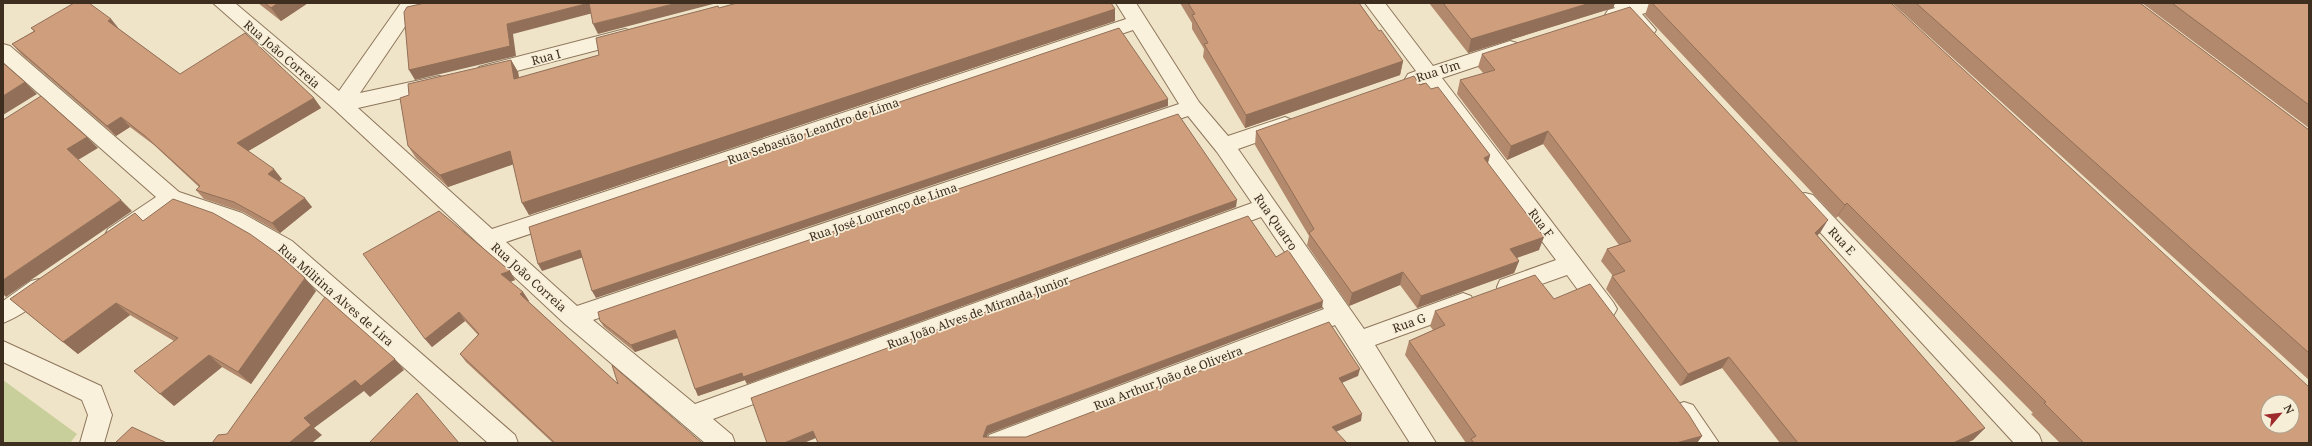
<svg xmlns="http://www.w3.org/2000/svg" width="2312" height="446" font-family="'Noto Serif',serif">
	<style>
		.green { fill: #c9cf9b }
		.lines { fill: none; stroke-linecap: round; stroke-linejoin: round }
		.street-casing { stroke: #8d765c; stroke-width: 2 }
		.street { fill: #faf1dc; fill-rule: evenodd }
		.wall { fill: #b2896c }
		.shaded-wall { fill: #916f58 }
		.building { fill: #cf9f7d; stroke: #916f58; fill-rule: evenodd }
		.labels { text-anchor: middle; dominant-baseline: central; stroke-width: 3.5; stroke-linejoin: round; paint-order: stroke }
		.street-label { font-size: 12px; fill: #3d2e20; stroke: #f7eed8 }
	</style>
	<rect width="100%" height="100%" fill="#f0e4c8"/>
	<path class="green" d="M3,380L77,434L70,443H3Z"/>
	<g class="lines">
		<defs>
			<g id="street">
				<path d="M213,3H235L339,91L401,3H421L360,93L439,76L446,78L449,83L446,88L358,108L492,229L1126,19L1116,3H1136L1199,102L1228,136L1285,117L1292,120L1295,125L1292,130L1238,149L1364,329L1463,293L1471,296L1475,303L1471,310L1375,345L1436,443H1410L1335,325L1027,443H986L989,435L1324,309L1261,217L713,419L732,435L735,443H705L565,324L334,109ZM1133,30L1179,104L577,306L506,242ZM1188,116L1217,152L1252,203L695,404L593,320Z"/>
				<path d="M1365,3H1385L1433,66L1510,41L1517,43L1520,48L1517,53L1442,78L1613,302L1617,309L1613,316L1605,319L1597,316L1567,275L1508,296L1500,294L1497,287L1500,280L1556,260L1424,83L1415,86L1408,84L1405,79L1408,74L1416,71Z"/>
				<path d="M1611,3H1665L1662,8L1642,14L1656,30L1653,35C1639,39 1633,28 1625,19L1615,22L1608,20L1605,15L1608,10L1615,8Z"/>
				<path d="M625,29L632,31L635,36L632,41L486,79L479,77L476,72L479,67L486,65Z"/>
				<path d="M3,44L10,46L179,192L242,213L292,241L515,435L518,443H488L276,253L226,225L174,207L124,241L116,244L108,241L105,235L108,229L156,197L3,62Z"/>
				<path d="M1805,193L1813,195L2039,435L2042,443H2014L1797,207L1794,201L1797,195Z"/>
				<path d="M39,279L47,281L50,288C43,302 18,317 3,323V301L31,281Z"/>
				<path d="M3,341L101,386L112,415L104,443H80L88,415L82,400L3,362Z"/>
				<path d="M1684,402L1693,405L1719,443H1692L1672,413L1675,405Z"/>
			</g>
		</defs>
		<use href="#street" class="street-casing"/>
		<use href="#street" class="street"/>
	</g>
	<g class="wall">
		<path d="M258,3H308L281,21Z"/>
		<path d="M1180,3H1359L1379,31L1403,61L1400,75L1245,128L1203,57L1204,49L1192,29V23Z"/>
		<path d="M1429,3H1615L1613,8L1468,53Z"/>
		<path d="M1649,3H1891L2309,443H2060L2031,414L2033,413L1838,216L1836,218L1645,15Z"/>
		<path d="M1892,3H2140L2309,130V380Z"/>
		<path d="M2142,3H2309V128Z"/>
		<path d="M719,8L1115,9V21L529,215L513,164L448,187L416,158L408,146L511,60L518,72L519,78L599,55Z"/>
		<path d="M111,19L119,29L180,74L314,98L321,108L248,151L282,179L279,181L312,207L280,233L243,212L204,199L196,190L199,187L154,145L130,127L116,136L21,54L12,44L34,31L31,28Z"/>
		<path d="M1482,54L1820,233L1817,235L1985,428L1973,440L1966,443H1780L1722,368L1680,386L1606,289L1612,276H1613L1601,261L1607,249L1619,245L1543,144L1507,160L1457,94L1460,80L1484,74L1478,67Z"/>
		<path d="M1420,85L1490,155L1488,163L1539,250L1517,258L1519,261L1514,273L1417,308L1400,285L1349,306L1307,245L1309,236L1255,145L1256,131Z"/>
		<path d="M1236,207L747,384L745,380L698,396L678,338L635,352L604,327L600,321Z"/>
		<path d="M143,221L316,291L251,384L222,367L174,406V341L130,315L78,354L10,299Z"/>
		<path d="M510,271L515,280L510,282L523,292L529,301H528L618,384L702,443H553L466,362L460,354L478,335L465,321L432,347L425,339Z"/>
		<path d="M1554,299L1702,436L1697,443H1466L1405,355L1409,341L1433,330L1430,326L1435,311Z"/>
	</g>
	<g class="shaded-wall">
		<path d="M278,3H308L281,21L271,8Z"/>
		<path d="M589,3L593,13L513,34L516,56L415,80L409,70L507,24Z"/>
		<path d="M677,3H717L598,34L593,24Z"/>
		<path d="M1590,3H1615L1613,8L1468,53L1471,39Z"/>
		<path d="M1115,9V21L529,215L522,203Z"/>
		<path d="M111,19L119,29L108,21Z"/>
		<path d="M511,60L518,72L521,91L514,79Z"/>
		<path d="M1403,61L1400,75L1245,128L1246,115Z"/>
		<path d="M25,82L37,94L3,115V96Z"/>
		<path d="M314,98L321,108L245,153L237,143Z"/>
		<path d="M1168,99V106L596,298L592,291Z"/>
		<path d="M121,117L130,127L116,136L107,126Z"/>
		<path d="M1548,131L1543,144L1507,160L1511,146Z"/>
		<path d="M87,137L98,148L78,160L67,149Z"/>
		<path d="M510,151L517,163L448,187L440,175Z"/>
		<path d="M1490,155L1486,169L1484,158Z"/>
		<path d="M274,169L282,179L276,183L268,174Z"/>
		<path d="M305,198L312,207L280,233L272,223Z"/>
		<path d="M121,200L132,211L6,297L3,294V280Z"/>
		<path d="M1237,200L1236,207L747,384L745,380L698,396L695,389Z"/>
		<path d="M1847,203L1838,216L1836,218L1845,205Z"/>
		<path d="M1828,220L1820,233L1806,245L1815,233Z"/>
		<path d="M1544,237L1539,250L1505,262L1510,249Z"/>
		<path d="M580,250L584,257L542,271L538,264Z"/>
		<path d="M1519,261L1514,273L1417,308L1421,296Z"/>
		<path d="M510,271L515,280L507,283L501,274Z"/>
		<path d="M1403,272L1400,285L1349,306L1352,293Z"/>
		<path d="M305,278L316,291L251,384L238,372Z"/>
		<path d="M523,292L529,301L526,303L520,294Z"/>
		<path d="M1323,301L1322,308L988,434L985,443L983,437L987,426Z"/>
		<path d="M116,303L130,315L78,354L63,342Z"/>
		<path d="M459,312L465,321L432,347L425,339Z"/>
		<path d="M675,330L679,337L635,352L631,345Z"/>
		<path d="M209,355L222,367L174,406L160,394Z"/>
		<path d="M1729,357L1722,368L1680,386L1688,374Z"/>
		<path d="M395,359L404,370L370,397L364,391L314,428L322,435L312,443H289L304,418L355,380Z"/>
		<path d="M1360,369L1358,376L1337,385L1339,378Z"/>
		<path d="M1362,414L1361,421L1331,434L1332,427Z"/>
		<path d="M1985,428L1973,440L1966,443H1953Z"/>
		<path d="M813,431L816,438L804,443H784Z"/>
		<path d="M1702,436L1697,443H1676Z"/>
	</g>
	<g class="building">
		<path d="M74,3H89L111,19L108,21L180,74L245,33L314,98L237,143L274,169L268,174L305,198L272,223L234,202L196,190L200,186L145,136L121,117L107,126L12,44L35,31L31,28Z"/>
		<path d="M265,3H278L271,8Z"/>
		<path d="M425,3H677L593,24L589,3L507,24L510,46L409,70L404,12L407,7Z"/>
		<path d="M737,3H1111L1115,9L522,203L510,151L440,175L408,146L400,98L409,95L408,84L511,60L514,79L599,55L596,38L718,6L719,8Z"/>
		<path d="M1188,3H1359L1379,31L1381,30L1403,61L1246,115L1204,44L1208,43L1192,15L1195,14Z"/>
		<path d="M1443,3H1590L1471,39Z"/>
		<path d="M1652,3H1891L2309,387V443H2084L2044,403L2046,402L1847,203L1845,205ZM2268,402H2292V426H2268Z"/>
		<path d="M1916,3H2140L2309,130V353Z"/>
		<path d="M2172,3H2309V105Z"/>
		<path d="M1630,7L1828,220L1815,233L1985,428L1953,443H1798L1729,357L1688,374L1612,276L1625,271L1607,249L1631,241L1548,131L1511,146L1460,80L1495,70L1482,54Z"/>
		<path d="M1119,28L1168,99L592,291L580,250L538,264L529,227Z"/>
		<path d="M3,63L25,82L3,96Z"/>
		<path d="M1414,76L1420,85L1426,83L1431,89L1438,87L1490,155L1484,158L1544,237L1510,249L1519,261L1421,296L1403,272L1352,293L1309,233L1314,229L1256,131Z"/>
		<path d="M41,96L87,137L67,149L121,200L3,280V120Z"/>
		<path d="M1178,114L1237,200L743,377L742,373L695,389L675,330L631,345L600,321L598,312Z"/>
		<path d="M173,199L213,213L250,234L278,254L305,278L238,372L209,355L160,394L134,371L178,338L116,303L63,342L10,299L135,213L143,221Z"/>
		<path d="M439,211L510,271L501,274L523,292L520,294L618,384L612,365L702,443H555L460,354L479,334L459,312L425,339L363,254Z"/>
		<path d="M1248,216L1276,257L1288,250L1323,301L987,426L983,437H1026L1329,322L1360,369L1339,378L1362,414L1332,427L1347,443H818L813,431L784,443H767L751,398Z"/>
		<path d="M1535,275L1554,299L1590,284L1689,415L1702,436L1676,443H1474L1471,439L1476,436L1409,341L1445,325L1435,311Z"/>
		<path d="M325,297L395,359L361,386L355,380L304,418L311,425L289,443H212L218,435L227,434Z"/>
		<path d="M417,393L459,443H369Z"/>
		<path d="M132,427L167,443H115Z"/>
	</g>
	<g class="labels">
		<g class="street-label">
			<text transform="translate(282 54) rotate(41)">Rua João Correia</text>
			<text transform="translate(546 57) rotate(-15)">Rua I</text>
			<text transform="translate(1438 71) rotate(-18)">Rua Um</text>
			<text transform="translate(813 131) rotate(-19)">Rua Sebastião Leandro de Lima</text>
			<text transform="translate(883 212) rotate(-19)">Rua José Lourenço de Lima</text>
			<text transform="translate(1276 222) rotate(55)">Rua Quatro</text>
			<text transform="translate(1541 223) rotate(53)">Rua F</text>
			<text transform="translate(1842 241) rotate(47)">Rua E</text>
			<text transform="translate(529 277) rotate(42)">Rua João Correia</text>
			<text transform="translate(336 295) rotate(41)">Rua Militina Alves de Lira</text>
			<text transform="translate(978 312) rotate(-20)">Rua João Alves de Miranda Junior</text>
			<text transform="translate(1409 323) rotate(-20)">Rua G</text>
			<text transform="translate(1168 378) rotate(-21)">Rua Arthur João de Oliveira</text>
		</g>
	</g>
	<rect width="2312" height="446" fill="none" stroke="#3d2e20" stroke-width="8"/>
	<g transform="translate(2280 414) rotate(62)"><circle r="19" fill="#f7eed8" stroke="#ada18e"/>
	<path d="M0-3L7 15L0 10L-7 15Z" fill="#9e2a2b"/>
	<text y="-6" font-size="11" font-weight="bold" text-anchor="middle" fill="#3d2e20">N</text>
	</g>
</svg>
